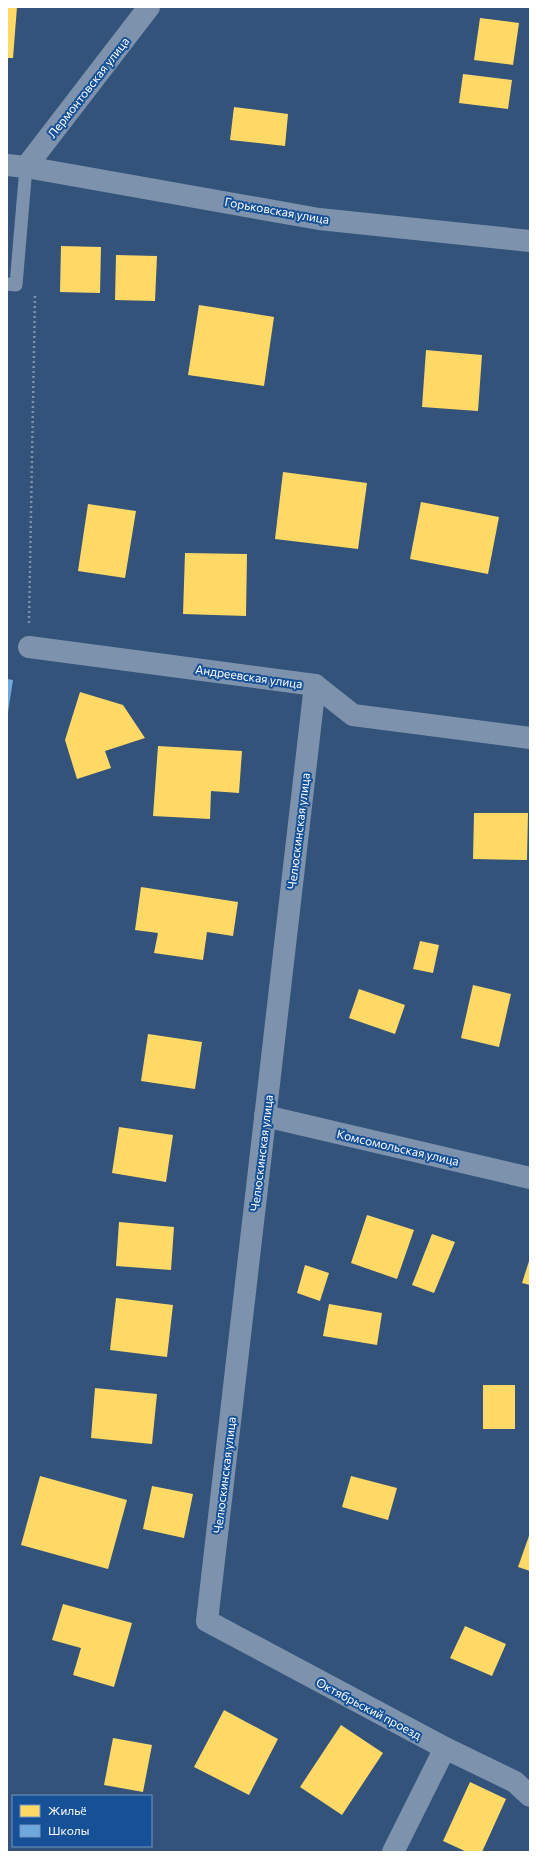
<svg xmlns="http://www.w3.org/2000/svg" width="537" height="1859" font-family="Commissioner,sans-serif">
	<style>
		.homes { fill: #ffd966 }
		.schools { fill: #6fa8dc }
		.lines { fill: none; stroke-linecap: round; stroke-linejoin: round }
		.path { stroke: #7d93ad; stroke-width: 2.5; stroke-dasharray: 2 3; stroke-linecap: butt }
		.service { stroke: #7d93ad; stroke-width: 13 }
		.minor { stroke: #7d93ad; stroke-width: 22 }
		.tertiary { stroke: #7d93ad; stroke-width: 22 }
		.labels { text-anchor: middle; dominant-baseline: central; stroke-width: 4; stroke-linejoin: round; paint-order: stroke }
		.street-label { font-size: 12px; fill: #fff; stroke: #165097 }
	</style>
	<rect width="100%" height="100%" fill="#33537a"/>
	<g class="homes">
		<path d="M7,7H17L13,58H7Z"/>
		<path d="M480,18L519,23L513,65L474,60Z"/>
		<path d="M463,74L512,80L508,109L459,103Z"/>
		<path d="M234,107L288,114L285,146L230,140Z"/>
		<path d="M61,246L101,247L100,293L60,292Z"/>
		<path d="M116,255L157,256L155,301L115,300Z"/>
		<path d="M199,305L274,317L264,386L188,375Z"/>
		<path d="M426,350L482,355L478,411L422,407Z"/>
		<path d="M283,472L367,483L358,549L275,539Z"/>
		<path d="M421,502L499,517L488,574L410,559Z"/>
		<path d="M88,504L136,511L125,578L78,571Z"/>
		<path d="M185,553L247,554L246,616L183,614Z"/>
		<path d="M80,692L123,705L145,738L105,751L111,768L77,779L65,740Z"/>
		<path d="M158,746L242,751L239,793L211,791L210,819L153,816Z"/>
		<path d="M474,813H528L527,860L473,859Z"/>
		<path d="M141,887L238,902L233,936L207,932L203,960L154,953L158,933L135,930Z"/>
		<path d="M420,941L439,945L433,973L413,969Z"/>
		<path d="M473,985L511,994L499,1047L461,1038Z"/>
		<path d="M359,989L405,1005L395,1034L349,1018Z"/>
		<path d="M148,1034L202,1042L195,1089L141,1081Z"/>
		<path d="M119,1127L173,1135L166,1182L112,1173Z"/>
		<path d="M367,1215L414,1230L397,1279L351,1263Z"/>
		<path d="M119,1222L174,1227L171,1270L116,1266Z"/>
		<path d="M432,1234L455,1242L434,1293L412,1285Z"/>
		<path d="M530,1258V1285L522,1283Z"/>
		<path d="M305,1265L329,1273L320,1301L297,1293Z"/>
		<path d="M116,1298L173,1305L167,1357L110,1350Z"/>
		<path d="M329,1304L382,1313L377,1345L323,1336Z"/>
		<rect x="483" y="1385" width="32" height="44"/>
		<path d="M95,1388L157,1394L152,1444L91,1438Z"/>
		<path d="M40,1476L127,1500L108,1569L21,1545Z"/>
		<path d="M351,1476L397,1488L388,1520L342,1507Z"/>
		<path d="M152,1486L193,1494L184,1538L143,1529Z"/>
		<path d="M530,1533V1571L518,1567Z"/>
		<path d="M63,1604L132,1623L114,1687L73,1675L81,1648L52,1640Z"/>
		<path d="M465,1626L506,1644L492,1676L450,1658Z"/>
		<path d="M224,1710L278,1739L249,1795L194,1767Z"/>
		<path d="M341,1725L383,1753L342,1815L300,1787Z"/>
		<path d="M113,1738L152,1745L143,1792L104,1785Z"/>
		<path d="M470,1782L506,1799L482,1852H467L443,1841Z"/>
	</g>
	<path class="schools" d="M7,679L13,680L8,712H7Z"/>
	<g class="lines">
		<path class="path" d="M29,623L35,294"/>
		<path class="service" d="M7,284L16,285L26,167"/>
		<g class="minor">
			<path d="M26,167L319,219L530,241"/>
			<path d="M29,647L315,685L353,715L530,738"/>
			<path d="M315,685L207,1621L445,1748L515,1782L530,1796"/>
			<path d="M265,1116L530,1178"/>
			<path d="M393,1852L445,1748"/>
		</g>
		<path class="tertiary" d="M7,165L26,167L149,7"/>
	</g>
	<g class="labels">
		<g class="street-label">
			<text transform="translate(88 87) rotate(-52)">Лермонтовская улица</text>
			<text transform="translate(277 210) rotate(10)">Горьковская улица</text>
			<text transform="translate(249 676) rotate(8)">Андреевская улица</text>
			<text transform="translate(298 831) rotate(-83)">Челюскинская улица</text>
			<text transform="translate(398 1147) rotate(13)">Комсомольская улица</text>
			<text transform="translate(261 1153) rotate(-83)">Челюскинская улица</text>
			<text transform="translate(224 1475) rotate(-83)">Челюскинская улица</text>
			<text transform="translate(369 1708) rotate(28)">Октябрьский проезд</text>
		</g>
	</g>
	<rect width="537" height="1859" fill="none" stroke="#ffffff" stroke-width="16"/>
	<rect x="12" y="1795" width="140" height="52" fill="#165097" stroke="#7396c1"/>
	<rect x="20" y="1805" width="20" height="12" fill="#ffd966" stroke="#7396c1"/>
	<text x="48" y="1815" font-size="12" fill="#ffffff">Жильё</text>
	<rect x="20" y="1825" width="20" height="12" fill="#6fa8dc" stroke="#7396c1"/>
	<text x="48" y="1835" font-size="12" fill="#ffffff">Школы</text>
</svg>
